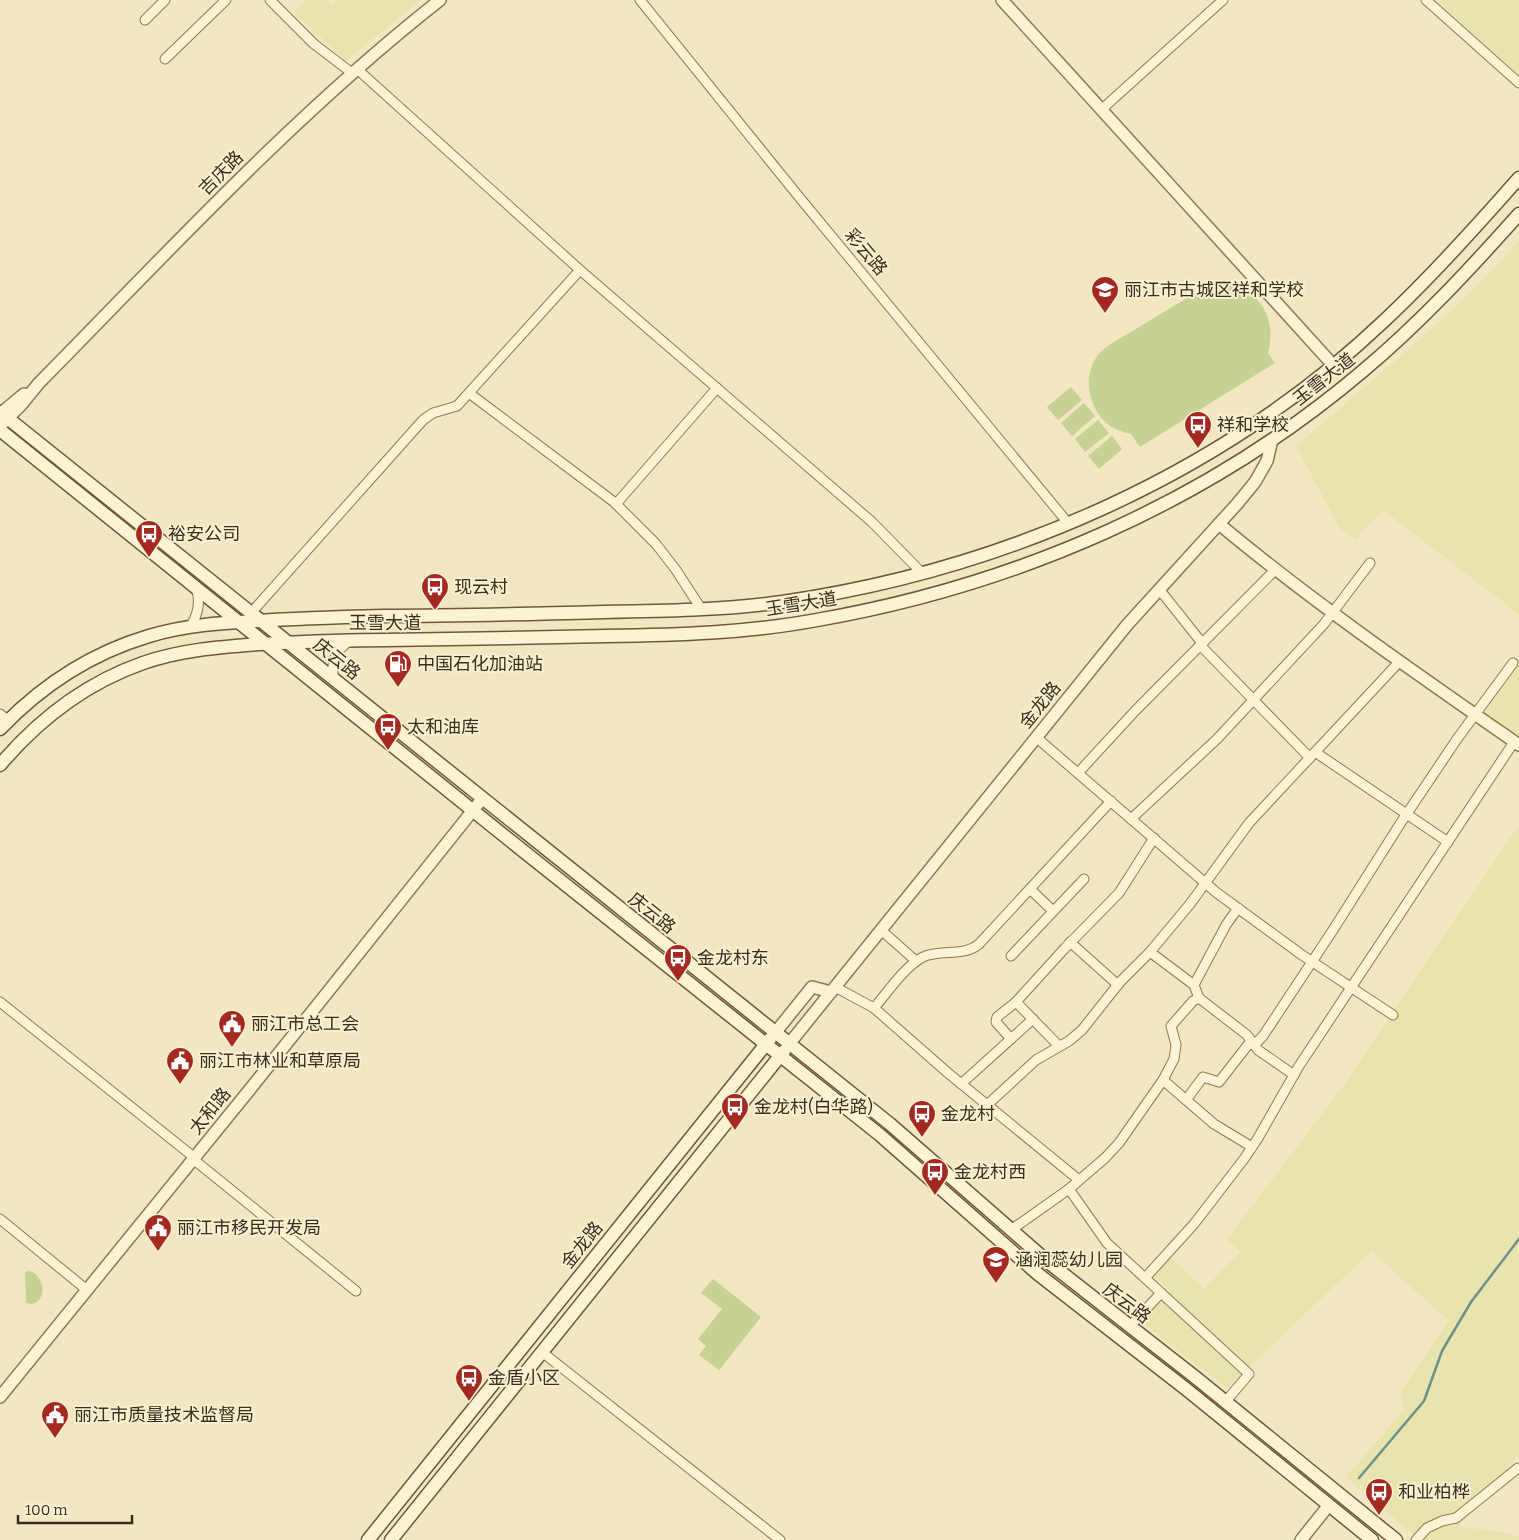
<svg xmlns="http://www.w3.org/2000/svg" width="1519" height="1540" font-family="Bitter,'Noto Sans SC',serif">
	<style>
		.farmland { fill: #e9e3ae }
		.green { fill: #c6d194 }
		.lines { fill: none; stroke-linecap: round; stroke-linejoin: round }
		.stream { stroke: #6a938c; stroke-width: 2.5 }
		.minor-casing { stroke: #8e7857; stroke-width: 11 }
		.tertiary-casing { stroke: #8e7857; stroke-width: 14 }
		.secondary-casing { stroke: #6f593a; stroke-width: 15 }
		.minor { stroke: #fcf3d5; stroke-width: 9 }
		.tertiary { stroke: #fcf3d5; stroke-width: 11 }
		.secondary { stroke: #fcf3d5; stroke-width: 12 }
		.labels { text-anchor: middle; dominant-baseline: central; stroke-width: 4; stroke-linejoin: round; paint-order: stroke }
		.street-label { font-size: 18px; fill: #3c2e1c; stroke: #f9f0d2 }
		.poi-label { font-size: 18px; fill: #3c2e1c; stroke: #f9f0d2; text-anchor: start }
	</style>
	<rect width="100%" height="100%" fill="#f2e7c1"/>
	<g class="farmland">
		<path d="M307,0H327L333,5L338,0H420L346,61L294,12Z"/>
		<path d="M1439,0H1519V76L1440,4Z"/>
		<path d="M1519,241V614L1383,510L1356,539L1340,529L1296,446L1421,339L1486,277Z"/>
		<path d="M1519,665V736L1484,712Z"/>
		<path d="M1519,825V1453L1508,1471L1454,1514L1462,1527L1509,1533L1517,1538L1519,1536V1540H1420L1346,1477L1404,1410L1400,1394L1449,1321L1371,1251L1227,1388L1142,1323L1170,1291L1154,1274L1170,1257L1204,1289L1240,1252L1227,1239L1345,1084Z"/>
	</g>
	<g class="green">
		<path d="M1215,284C1254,283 1279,314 1268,353L1275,363L1140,447L1131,434C1114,431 1101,422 1094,406C1086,389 1087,370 1098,355C1107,344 1123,337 1136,329C1159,315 1183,300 1207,286Z"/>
		<path d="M1071,387L1082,400L1058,420L1047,407Z"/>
		<path d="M1084,403L1095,416L1072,436L1061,423Z"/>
		<path d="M1098,420L1109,433L1085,452L1075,439Z"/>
		<path d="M1112,436L1122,449L1099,469L1088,456Z"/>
		<path d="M29,1271C44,1274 49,1301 31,1304L26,1303L25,1272Z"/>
		<path d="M713,1279L761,1317L719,1370L699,1355L706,1346L698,1339L722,1309L701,1293Z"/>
	</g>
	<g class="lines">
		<path class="stream" d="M1359,1478L1424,1401L1442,1351L1471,1302L1519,1239"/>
		<defs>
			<g id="minor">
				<path d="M270,0L314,44L352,73"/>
				<path d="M640,0L795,192L1068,523"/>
				<path d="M1426,0L1519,83"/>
				<path d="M145,20L165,0"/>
				<path d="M165,59L226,0"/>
				<path d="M357,69L580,270L872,522L922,573"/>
				<path d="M1101,110L1223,0"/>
				<path d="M469,393L614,502L656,544L676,570L702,610"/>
				<path d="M616,504L717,388"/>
				<path d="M1159,589L1202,643"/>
				<path d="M251,613L423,420L433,413L457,406L580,270"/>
				<path d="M190,627C198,615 201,602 196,588"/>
				<path d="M1200,645L1310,758"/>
				<path d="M334,679C330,663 336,649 350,641"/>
				<path d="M0,714L8,720"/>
				<path d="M1037,738L1217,893L1302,955L1393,1015"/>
				<path d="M1315,752L1448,842"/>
				<path d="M1078,773L1135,711L1275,570"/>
				<path d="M1131,819L1217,739L1324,624L1370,563"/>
				<path d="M1030,889L1053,911"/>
				<path d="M881,930L916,961"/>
				<path d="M1070,942L1118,985"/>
				<path d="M1150,952L1194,985L1199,998L1247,1035L1258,1050L1294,1075"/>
				<path d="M1011,956L1084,879"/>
				<path d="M1194,985L1226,925L1238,908"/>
				<path d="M835,987L874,1008L948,1073L1079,1180"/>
				<path d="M0,1002L195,1158"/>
				<path d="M874,1008C887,993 905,966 923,957C941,949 964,957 979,944L1111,801"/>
				<path d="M1011,1039L996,1022L997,1017L1016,1002"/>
				<path d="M1254,1045L1263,1036L1333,930L1400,824L1457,739L1513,663"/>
				<path d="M1059,1046L1016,1002L1065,948L1119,893L1154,838"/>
				<path d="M1163,1080L1214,1124L1252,1147"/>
				<path d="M961,1084L1033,1019"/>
				<path d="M1186,1100L1203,1077L1219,1082L1251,1041"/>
				<path d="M987,1105L1036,1060L1069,1041L1082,1030L1120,982L1150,952L1190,904L1249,823L1400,661"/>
				<path d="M193,1159L356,1291"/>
				<path d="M1069,1189L1107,1243L1249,1374L1226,1401"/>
				<path d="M0,1219L87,1290"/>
				<path d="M1011,1230L1069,1189L1105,1158L1119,1143L1163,1080L1174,1059L1176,1045L1171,1026L1193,1001L1199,998"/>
				<path d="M1145,1278L1194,1224L1244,1159L1258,1138L1299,1066L1514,742"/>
				<path d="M1130,1326L1161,1293"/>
				<path d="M542,1352L780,1540"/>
				<path d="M1416,1540L1427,1528L1442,1521L1456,1518L1518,1468"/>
			</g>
			<g id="tertiary">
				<path d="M1002,0L1333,365"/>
				<path d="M0,414L24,394"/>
				<path d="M0,426L21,405L39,383C169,251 295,114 440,0"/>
				<path d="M1219,524C1314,603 1417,674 1519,745"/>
				<path d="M775,1033L812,987L831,992"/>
				<path d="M789,1044L1127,625L1237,504L1255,482L1267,461L1272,440"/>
				<path d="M0,1397L247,1093L482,799"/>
				<path d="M1301,1540L1329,1505"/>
			</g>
			<g id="secondary">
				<path d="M0,412L890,1124L1048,1262L1195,1377L1396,1540"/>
				<path d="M0,430L512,842L880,1135L1038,1274L1186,1389L1372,1540"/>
				<path d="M0,729C41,686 92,653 149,636C185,625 221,623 258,621C300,618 342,617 384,616C458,616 531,614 604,612C664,611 723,610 782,602C1004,570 1222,475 1385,320C1433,275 1476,227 1519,178"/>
				<path d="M0,765C39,719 86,683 143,663C180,650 220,647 259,644C301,642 344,640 386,640C459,639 533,638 606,636C677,635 747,633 817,620C1017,585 1209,502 1364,370C1420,323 1470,269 1519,214"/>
				<path d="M368,1540L770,1039"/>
				<path d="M391,1540L784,1051"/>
			</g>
		</defs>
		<use href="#minor" class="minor-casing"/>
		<use href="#tertiary" class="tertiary-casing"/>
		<use href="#secondary" class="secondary-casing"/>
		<use href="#minor" class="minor"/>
		<use href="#tertiary" class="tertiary"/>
		<use href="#secondary" class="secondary"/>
	</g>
	<defs>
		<symbol id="school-pin" viewBox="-11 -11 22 30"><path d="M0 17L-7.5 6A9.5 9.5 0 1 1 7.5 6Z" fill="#a32921" stroke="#f9f0d2"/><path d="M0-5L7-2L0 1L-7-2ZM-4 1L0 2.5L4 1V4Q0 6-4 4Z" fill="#fff"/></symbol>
		<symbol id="bus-pin" viewBox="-11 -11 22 30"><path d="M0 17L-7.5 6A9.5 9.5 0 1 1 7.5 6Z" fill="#a32921" stroke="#f9f0d2"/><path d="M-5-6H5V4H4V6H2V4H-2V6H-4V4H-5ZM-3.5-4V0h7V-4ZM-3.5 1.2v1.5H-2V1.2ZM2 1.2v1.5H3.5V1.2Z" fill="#fff"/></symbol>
		<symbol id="fuel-pin" viewBox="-11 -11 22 30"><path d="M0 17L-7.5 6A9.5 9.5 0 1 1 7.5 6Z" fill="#a32921" stroke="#f9f0d2"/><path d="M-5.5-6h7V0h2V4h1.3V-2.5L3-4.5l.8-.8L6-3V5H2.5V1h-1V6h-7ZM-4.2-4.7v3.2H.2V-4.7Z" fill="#fff"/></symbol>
		<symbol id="civic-pin" viewBox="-11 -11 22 30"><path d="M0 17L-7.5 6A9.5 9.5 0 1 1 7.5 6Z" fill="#a32921" stroke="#f9f0d2"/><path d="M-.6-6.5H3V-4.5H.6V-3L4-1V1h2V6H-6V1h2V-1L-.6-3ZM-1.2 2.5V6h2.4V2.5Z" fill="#fff"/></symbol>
	</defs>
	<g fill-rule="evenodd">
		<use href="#school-pin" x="1089" y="274" width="32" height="43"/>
		<use href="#bus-pin" x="1182" y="409" width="32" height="43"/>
		<use href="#bus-pin" x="133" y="518" width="32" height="43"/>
		<use href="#bus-pin" x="419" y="571" width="32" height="43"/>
		<use href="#fuel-pin" x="382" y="648" width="32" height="43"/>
		<use href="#bus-pin" x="372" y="711" width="32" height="43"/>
		<use href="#bus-pin" x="662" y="942" width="32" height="43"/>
		<use href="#civic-pin" x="216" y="1008" width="32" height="43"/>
		<use href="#civic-pin" x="164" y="1045" width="32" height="43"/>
		<use href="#bus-pin" x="719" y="1091" width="32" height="43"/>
		<use href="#bus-pin" x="906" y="1098" width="32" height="43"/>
		<use href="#bus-pin" x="919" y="1156" width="32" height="43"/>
		<use href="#civic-pin" x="142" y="1212" width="32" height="43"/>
		<use href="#school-pin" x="980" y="1244" width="32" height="43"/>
		<use href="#bus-pin" x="453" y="1362" width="32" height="43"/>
		<use href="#civic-pin" x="39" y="1399" width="32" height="43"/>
		<use href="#bus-pin" x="1363" y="1476" width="32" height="43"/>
	</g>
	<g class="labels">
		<g class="street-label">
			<text transform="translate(221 173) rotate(-45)">吉庆路</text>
			<text transform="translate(866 252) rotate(50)">彩云路</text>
			<text transform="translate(1324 379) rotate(-38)">玉雪大道</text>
			<text transform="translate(801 604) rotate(-9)">玉雪大道</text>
			<text x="385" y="623">玉雪大道</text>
			<text transform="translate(337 659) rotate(39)">庆云路</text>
			<text transform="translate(1040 705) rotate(-51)">金龙路</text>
			<text transform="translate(652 913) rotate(39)">庆云路</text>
			<text transform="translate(210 1111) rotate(-51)">太和路</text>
			<text transform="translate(582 1245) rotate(-51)">金龙路</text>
			<text transform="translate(1127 1303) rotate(37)">庆云路</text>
		</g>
		<g class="poi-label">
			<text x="1124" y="290">丽江市古城区祥和学校</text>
			<text x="1217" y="425">祥和学校</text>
			<text x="168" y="534">裕安公司</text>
			<text x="454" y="587">现云村</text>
			<text x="417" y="664">中国石化加油站</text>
			<text x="407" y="727">太和油库</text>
			<text x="697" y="958">金龙村东</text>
			<text x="251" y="1024">丽江市总工会</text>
			<text x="199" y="1061">丽江市林业和草原局</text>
			<text x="754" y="1107">金龙村(白华路)</text>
			<text x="941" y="1114">金龙村</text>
			<text x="954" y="1172">金龙村西</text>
			<text x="177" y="1228">丽江市移民开发局</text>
			<text x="1015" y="1260">涵润蕊幼儿园</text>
			<text x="488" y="1378">金盾小区</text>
			<text x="74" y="1415">丽江市质量技术监督局</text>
			<text x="1398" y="1492">和业柏桦</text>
		</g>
	</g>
	<path d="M18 1515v8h114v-8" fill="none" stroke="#3c2e1c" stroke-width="2.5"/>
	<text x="25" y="1515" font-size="15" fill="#3c2e1c" stroke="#f9f0d2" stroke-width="4" paint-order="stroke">100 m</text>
</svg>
